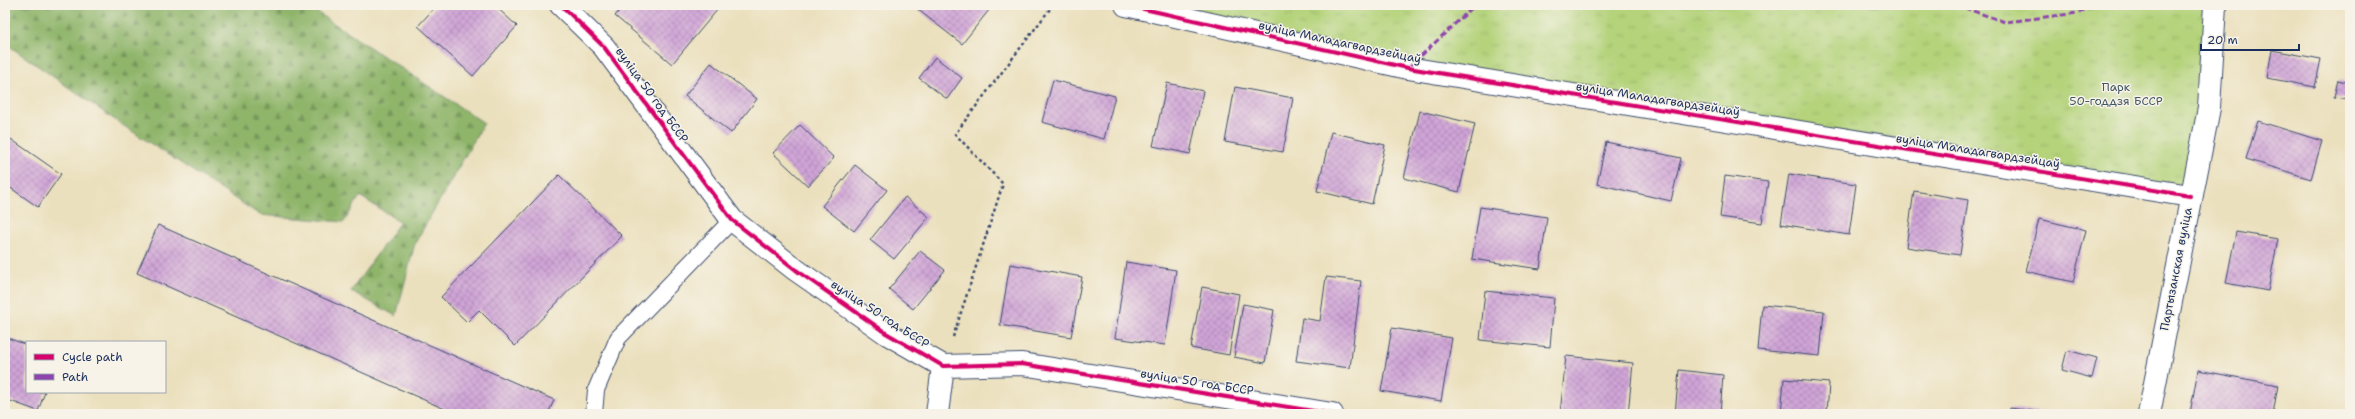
<svg xmlns="http://www.w3.org/2000/svg" width="2355" height="419" font-family="'Shantell Sans',sans-serif">
	<style>
		.forest { fill: url(#forest-firs); stroke: #557264 }
		.park { fill: url(#park-tufts); stroke: #68816c }
		.building { fill: url(#building-cross-hatch) }
		.lines { fill: none; stroke-linecap: round; stroke-linejoin: round }
		.service-casing { stroke: #3a4a6c; stroke-width: 18 }
		.minor-casing { stroke: #3a4a6c; stroke-width: 24 }
		.path { stroke: #3a4a6c; stroke-width: 2.5; stroke-dasharray: 3 3; stroke-linecap: butt }
		.service { stroke: #fff; stroke-width: 16 }
		.minor { stroke: #fff; stroke-width: 22 }
		.quiet { stroke: #8e44ad; stroke-width: 3; stroke-dasharray: 6 3; stroke-linecap: butt }
		.cycleway-casing { stroke: #f7f3e8; stroke-width: 6 }
		.cycleway { stroke: #d6006c; stroke-width: 4 }
		.labels { text-anchor: middle; dominant-baseline: central; stroke-width: 3; stroke-linejoin: round; paint-order: stroke }
		.street-label { font-size: 12px; fill: #1b2f5e; stroke: #f7f3e8 }
		.park-label { font-size: 12px; fill: #415865; stroke: #f7f3e8 }
	</style>
	<defs>
		<pattern id="forest-firs" width="22" height="20" patternUnits="userSpaceOnUse"><rect width="22" height="20" fill="#8fb56a"/><path d="M5 1l3.5 6h-7zM16 11l3.5 6h-7z" fill="#74945a"/></pattern>
		<pattern id="park-tufts" width="24" height="20" patternUnits="userSpaceOnUse"><rect width="24" height="20" fill="#b4d37a"/><path d="M3 7l-1-3M5 7V3M7 7l1-3M15 17l-1-3M17 17v-4M19 17l1-3" fill="none" stroke="#9ab56c"/></pattern>
		<pattern id="building-cross-hatch" width="8" height="8" patternUnits="userSpaceOnUse"><rect width="8" height="8" fill="#d0a4d7"/><path d="M0 0l8 8M0 8l8-8" fill="none" stroke="#a886b2"/></pattern>
	</defs>
	<rect width="100%" height="100%" fill="#f7f3e8"/>
	<filter id="ink" filterUnits="userSpaceOnUse"><feTurbulence type="fractalNoise" baseFrequency=".025" numOctaves="2"/><feDisplacementMap in="SourceGraphic" scale="8" xChannelSelector="R" yChannelSelector="G"/><feConvolveMatrix kernelMatrix="1 2 1 2 8 2 1 2 1" color-interpolation-filters="sRGB"/></filter>
	<filter id="wash" filterUnits="userSpaceOnUse"><feTurbulence type="fractalNoise" baseFrequency=".012" numOctaves="4" result="noise"/><feDisplacementMap in="SourceGraphic" scale="16" xChannelSelector="R" yChannelSelector="G"/><feGaussianBlur stdDeviation="0.9" result="paint"/><feColorMatrix in="noise" values="0 0 0 0 0 0 0 0 0 0 0 0 0 0 0 0 0 1.4 0 .05"/><feComposite in="paint" operator="in"/></filter>
	<g filter="url(#wash)">
		<rect width="100%" height="100%" fill="#ebe0bd"/>
		<path class="forest" d="M5,5H306L484,123L415,243L396,316L351,291L400,222L360,196L344,222L260,215L121,124L5,43Z"/>
		<path class="park" d="M1150,5H2215L2190,196L1408,68Z"/>
		<g id="blocks">
			<g class="building">
				<path d="M437,5H494L517,26L473,76L418,26Z"/>
				<path d="M624,5H713L718,9L672,64L615,16Z"/>
				<path d="M912,5H993L962,44Z"/>
				<path d="M2272,50L2321,59L2315,87L2267,78Z"/>
				<path d="M935,57L962,78L947,99L919,78Z"/>
				<path d="M711,63L757,99L731,133L685,96Z"/>
				<path d="M1053,80L1115,96L1104,139L1042,122Z"/>
				<path d="M2338,80L2350,83L2348,99L2334,97Z"/>
				<path d="M1167,83L1203,91L1190,154L1153,146Z"/>
				<path d="M1235,87L1293,98L1283,152L1225,142Z"/>
				<path d="M1420,111L1475,124L1459,192L1404,178Z"/>
				<path d="M2258,121L2322,141L2311,179L2246,159Z"/>
				<path d="M800,125L834,158L808,186L773,153Z"/>
				<path d="M1331,132L1385,145L1372,204L1317,191Z"/>
				<path d="M5,135L61,174L38,207L5,184Z"/>
				<path d="M1606,142L1681,158L1671,201L1597,184Z"/>
				<path d="M855,165L887,190L854,231L822,206Z"/>
				<path d="M1789,174L1856,184L1849,235L1781,224Z"/>
				<path d="M559,175L622,236L515,346L479,310L467,322L441,297Z"/>
				<path d="M1725,176L1768,182L1762,223L1720,217Z"/>
				<path d="M1914,191L1968,200L1960,255L1906,247Z"/>
				<path d="M905,197L929,217L894,259L870,240Z"/>
				<path d="M1480,207L1547,217L1540,269L1472,259Z"/>
				<path d="M2039,219L2086,230L2073,282L2026,271Z"/>
				<path d="M158,225L554,400L548,414H456L137,273Z"/>
				<path d="M2236,232L2278,239L2268,291L2226,283Z"/>
				<path d="M920,251L945,270L913,309L889,289Z"/>
				<path d="M1126,262L1176,270L1165,345L1115,338Z"/>
				<path d="M1010,264L1082,277L1071,337L1000,325Z"/>
				<path d="M1326,277L1361,281L1350,368L1296,361L1302,318L1320,321Z"/>
				<path d="M1202,287L1239,294L1229,355L1191,348Z"/>
				<path d="M1485,291L1554,298L1550,347L1480,340Z"/>
				<path d="M1243,304L1274,310L1265,363L1234,357Z"/>
				<path d="M1762,305L1824,311L1820,356L1758,350Z"/>
				<path d="M1392,328L1452,338L1441,401L1381,391Z"/>
				<path d="M5,337L27,345V392H45L38,411L5,399Z"/>
				<path d="M2067,350L2097,358L2092,378L2062,370Z"/>
				<path d="M1566,356L1633,363L1628,414H1560Z"/>
				<path d="M1679,370L1723,375L1720,414H1675Z"/>
				<path d="M2198,370L2278,385L2273,414L2190,413Z"/>
				<path d="M1784,379L1829,383L1827,414H1781Z"/>
				<path d="M2010,408L2046,413V414H2009Z"/>
			</g>
		</g>
	</g>
	<g filter="url(#ink)">
		<use href="#blocks" fill-opacity="0" stroke="#3a4a6c" stroke-width="1"/>
		<g class="lines">
			<defs>
				<path id="service" d="M594,414L596,390L618,338L732,220"/>
				<g id="minor">
					<path d="M561,5L604,47L732,220L796,270L886,333L943,366L1022,364L1332,414"/>
					<path d="M1126,5L1408,68L2190,196"/>
					<path d="M937,414L943,366"/>
					<path d="M2149,414L2209,108L2215,5"/>
				</g>
			</defs>
			<use href="#service" class="service-casing"/>
			<use href="#minor" class="minor-casing"/>
			<path class="path" d="M953,337L1003,184L955,134L1053,5"/>
			<use href="#service" class="service"/>
			<use href="#minor" class="minor"/>
			<g class="quiet">
				<path d="M1956,5L2005,22L2078,13L2098,5"/>
				<path d="M1408,68L1475,5"/>
			</g>
			<defs>
				<g id="cycleway">
					<path d="M561,5L604,47L732,220L796,270L886,333L943,366L1022,364L1332,414"/>
					<path d="M1126,5L1408,68L2190,196"/>
				</g>
			</defs>
			<use href="#cycleway" class="cycleway-casing"/>
			<use href="#cycleway" class="cycleway"/>
		</g>
	</g>
	<g class="labels">
		<g class="street-label">
			<text transform="translate(1340 42) rotate(12)">вуліца Маладагвардзейцаў</text>
			<text transform="translate(652 95) rotate(54)">вуліца 50 год БССР</text>
			<text transform="translate(1658 99) rotate(9)">вуліца Маладагвардзейцаў</text>
			<text transform="translate(1978 151) rotate(9)">вуліца Маладагвардзейцаў</text>
			<text transform="translate(2176 269) rotate(-79)">Партызанская вуліца</text>
			<text transform="translate(880 314) rotate(33)">вуліца 50 год БССР</text>
			<text transform="translate(1197 382) rotate(9)">вуліца 50 год БССР</text>
		</g>
		<g class="park-label">
			<text x="2116" y="87">Парк<tspan x="2116" dy="14">50-годдзя БССР</tspan></text>
		</g>
	</g>
	<rect width="2355" height="419" fill="none" stroke="#f7f3e8" stroke-width="20"/>
	<rect x="26" y="341" width="140" height="52" fill="#f7f3e8" stroke="#9fa5b1"/>
	<rect x="34" y="354" width="20" height="6" fill="#d6006c" stroke="#9fa5b1"/>
	<text x="62" y="361" font-size="12" fill="#1b2f5e">Cycle path</text>
	<rect x="34" y="374" width="20" height="6" fill="#8e44ad" stroke="#9fa5b1"/>
	<text x="62" y="381" font-size="12" fill="#1b2f5e">Path</text>
	<path d="M2201 44v6h98v-6" fill="none" stroke="#1b2f5e" stroke-width="2"/>
	<text x="2207" y="44" font-size="12" fill="#1b2f5e" stroke="#f7f3e8" stroke-width="3" paint-order="stroke">20 m</text>
</svg>
